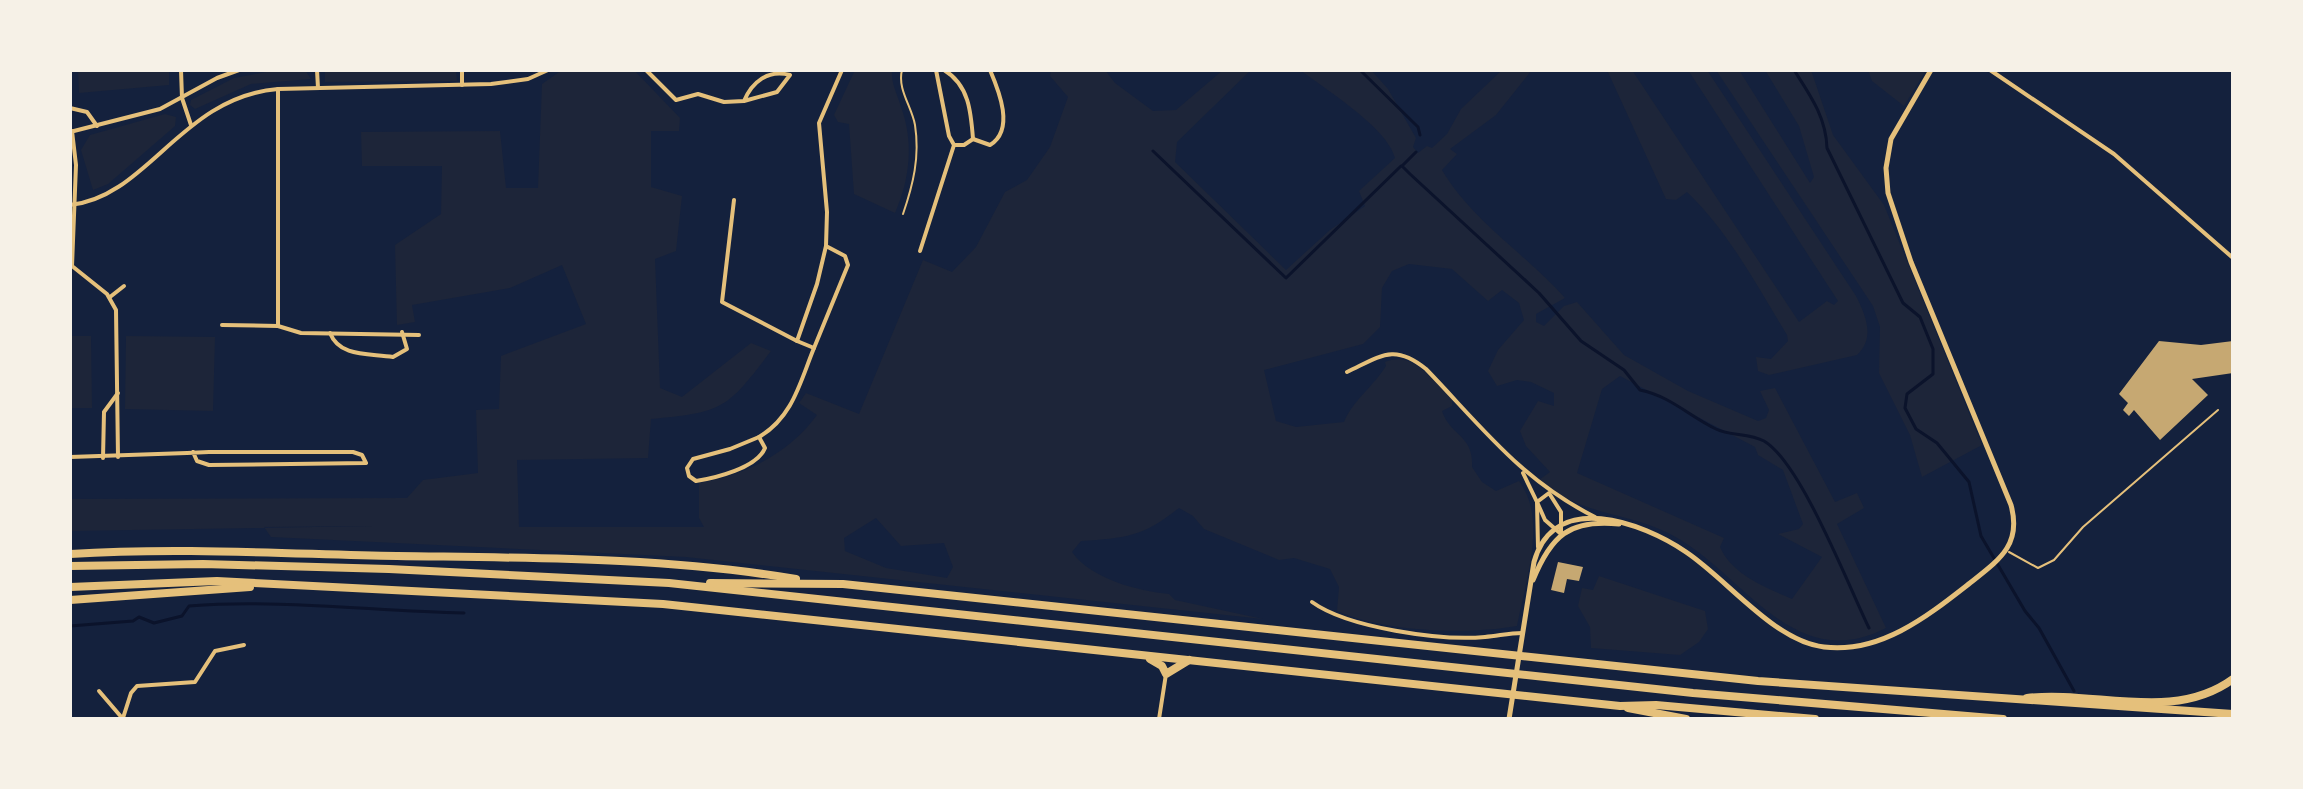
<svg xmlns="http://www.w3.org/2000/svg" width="2303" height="789" font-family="'Roboto Serif',serif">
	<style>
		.green { fill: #1d2539; fill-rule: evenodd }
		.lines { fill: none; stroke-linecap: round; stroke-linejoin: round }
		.stream { stroke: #0b132b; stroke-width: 3 }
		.building { fill: #c6a872 }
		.service { stroke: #e5c07b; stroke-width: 2 }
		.minor { stroke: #e5c07b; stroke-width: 4 }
		.tertiary { stroke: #e5c07b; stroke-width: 5 }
		.motorway { stroke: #e5c07b; stroke-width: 8 }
	</style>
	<rect width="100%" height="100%" fill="#14213d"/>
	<g class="green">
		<path d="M78,70H169V85L79,93Z"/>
		<path d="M277,70H305L311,79L251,84L195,109L190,105L191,100L234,78Z"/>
		<path d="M325,70H456L457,81L325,82Z"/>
		<path d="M562,70H634L680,118L679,131H651V187L682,196L676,251L655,259L660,388L682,397L751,343L771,351C727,409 724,412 651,419L648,458L517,460L519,527H704L699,518V483C746,475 788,454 817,415L799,403L806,393L859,414L923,260L952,272L976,247L1005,192L1027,180L1050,147L1068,97L1050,76L1051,70H1105L1115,83L1153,111L1176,110L1223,70H1251L1177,142L1175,162L1286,270L1330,230L1365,206L1359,191L1395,158C1388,128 1325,89 1300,70H1371L1388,89L1416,138L1413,147L1418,153L1427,146L1432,148L1447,134L1461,109L1502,70H1532L1496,115L1450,149L1457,154L1442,170C1472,221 1526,254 1565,298L1536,314V322L1544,326L1564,306L1577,302L1624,355L1688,391L1758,421L1766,418L1769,410L1760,391L1775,388L1835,502L1857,493L1864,508L1837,524L1886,628C1791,677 1742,569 1668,533C1637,517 1601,515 1570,500C1559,495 1549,487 1539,480L1550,472L1526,446L1520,431L1538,401L1554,406V393L1531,382L1517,380L1497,386L1488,371L1498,350L1524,320L1519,303L1502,290L1488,301L1452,269L1409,264L1392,271L1382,288L1380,327L1363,344L1264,370L1276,421L1296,427L1344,422C1353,400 1373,387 1386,366L1385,362C1413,350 1432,380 1452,399V406L1442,411C1450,436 1474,435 1472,467L1482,482L1496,491L1519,481C1548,519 1525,583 1517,626C1466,635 1385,632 1337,611L1339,587L1330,569L1294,558L1279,560L1204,529L1193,516L1179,508C1143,537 1125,538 1081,541L1072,552C1091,579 1138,591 1169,594L1175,600L1263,619L686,557L271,537L264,527L374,526L70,531V499L407,498L423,480L478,473L476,410L499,409L501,356L586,324L562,265L510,288L412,305L415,322L397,325L395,245L441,214L442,166H362L361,132L500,131L506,188H538L542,84ZM1620,376L1755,447L1758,455L1783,470L1803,524L1799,529L1778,534L1822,557L1792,599C1767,588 1732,575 1720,547L1724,538L1577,473L1602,389ZM876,518L901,546L944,543L953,567L947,578L886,568L845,551L844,538Z"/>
		<path d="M855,70H892C891,84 897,93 901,107C914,142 910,179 895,213L854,194L849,124L838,122L834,115Z"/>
		<path d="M1607,70H1632L1799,322L1827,301L1834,305L1838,301L1688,70H1707L1856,296C1865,314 1876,338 1857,355L1769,375L1758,371L1756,357L1771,359L1788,341L1787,335C1757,286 1729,232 1687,192L1676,200L1666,199Z"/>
		<path d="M1716,70H1739L1810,183L1814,177L1799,126L1765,70H1811L1833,135L1884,205L1982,445L1922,477L1910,435L1879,373L1880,327L1873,306Z"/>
		<path d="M1868,70H1926L1904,106L1872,81Z"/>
		<path d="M165,114L176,117L175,126L108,184L93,190L81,150L90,135Z"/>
		<path d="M70,336H91L92,408H70Z"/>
		<path d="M126,336L215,337L213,411L125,409Z"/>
		<path d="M1599,576L1705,611L1708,629L1699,642L1680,655L1591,648L1590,627L1578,606L1582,588L1593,590Z"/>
	</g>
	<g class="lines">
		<g class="stream">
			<path d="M1360,70L1418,127L1420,135"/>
			<path d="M1794,70C1810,95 1826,117 1827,148L1903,303L1920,317L1933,349V374L1907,394L1905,408L1916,429L1937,443L1969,482L1981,536L2025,611L2039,628L2074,691"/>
			<path d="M1153,151L1286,278L1401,166"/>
			<path d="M1416,152L1402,166L1410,174L1539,293L1581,341L1624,370L1640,390C1670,396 1689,416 1716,429C1730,436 1749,433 1764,441C1801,463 1848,585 1869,628"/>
			<path d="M70,626L133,621L139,617L154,623L182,616L189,606C281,599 372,611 464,613"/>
		</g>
	</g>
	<g class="building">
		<path d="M2159,341L2201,345L2233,341V373L2192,379L2208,395L2160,440L2134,410L2129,416L2123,410L2128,403L2119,394Z"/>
		<path d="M1558,562L1583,567L1579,581L1567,579L1564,593L1551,590Z"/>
	</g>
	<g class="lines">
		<g class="service">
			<path d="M902,70C897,89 912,107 915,125C920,157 913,185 903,214"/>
			<path d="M2009,552L2038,568L2054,560L2083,527L2218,410"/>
		</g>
		<g class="minor">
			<path d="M181,70L182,98L191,125"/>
			<path d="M317,70L318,88"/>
			<path d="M462,70V85"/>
			<path d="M646,70L676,100L698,94L724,102L744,101C752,82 768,69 790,75L777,92L744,101"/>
			<path d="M936,70L949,136L954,145H964L973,139C971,112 969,85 944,70"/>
			<path d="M1990,70L2114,154L2233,258"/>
			<path d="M278,89V326L301,333L419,335"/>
			<path d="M70,108L87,112L97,126"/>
			<path d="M72,131L76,165L72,266L107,294L116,310L118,457"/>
			<path d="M70,132L160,109L217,78L239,70"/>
			<path d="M973,139L990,145C1015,130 999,91 990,70"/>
			<path d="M734,200L722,302L797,341"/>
			<path d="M70,205C148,197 181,97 278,89L491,84L528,79L548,70"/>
			<path d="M826,246L845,256L848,265L814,348L797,341L817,284L826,246L827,212L819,123L842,70"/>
			<path d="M920,251L954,145"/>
			<path d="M110,297L124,286"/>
			<path d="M222,325L278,326"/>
			<path d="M330,333C340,358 370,353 393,357L407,349L402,332"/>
			<path d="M1347,372C1381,356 1394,343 1426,369C1482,427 1521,480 1595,517"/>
			<path d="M759,437L765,448C757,468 715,478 696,481L689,476L687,468L693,459L730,449Z"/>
			<path d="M759,437C793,417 800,382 814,348"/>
			<path d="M70,457L187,453L209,452H353L362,455L366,463L209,465L197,461L193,452"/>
			<path d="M103,458L104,412L118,393"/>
			<path d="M1523,473L1537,502L1538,547"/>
			<path d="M1549,493L1561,512V534L1545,520L1537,502Z"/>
			<path d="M1312,602C1348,628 1441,641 1485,637C1498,636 1509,633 1522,633"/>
			<path d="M99,691L123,719"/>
			<path d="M123,718L131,693L137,686L195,682L215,651L244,645"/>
			<path d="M1159,719L1166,674"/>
		</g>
		<g class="tertiary">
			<path d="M1533,580C1551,536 1569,519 1619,524"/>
			<path d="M1509,719L1534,562C1554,490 1642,522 1686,552C1728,580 1774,641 1824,647C1881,654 1929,615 1970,583C1999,560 2022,545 2011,505L1911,262L1888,193L1886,168L1891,139L1931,70"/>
		</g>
		<g class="motorway">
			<path d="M70,554C179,547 289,554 397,556C530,558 665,557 796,579"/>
			<path d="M70,566L203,564L389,569L669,583L1693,693L2003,719"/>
			<path d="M710,583L843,584L1758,681L2233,714"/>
			<path d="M70,587L217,581L663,604L1620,706L1656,705L1815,719"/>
			<path d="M70,600L250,587"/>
			<path d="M1150,659L1162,666L1166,674L1189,660"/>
			<path d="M2027,698C2095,690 2173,723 2233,679"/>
			<path d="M1628,708L1686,719"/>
		</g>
	</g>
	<rect width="2303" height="789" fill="none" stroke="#f6f1e7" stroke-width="144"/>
</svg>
